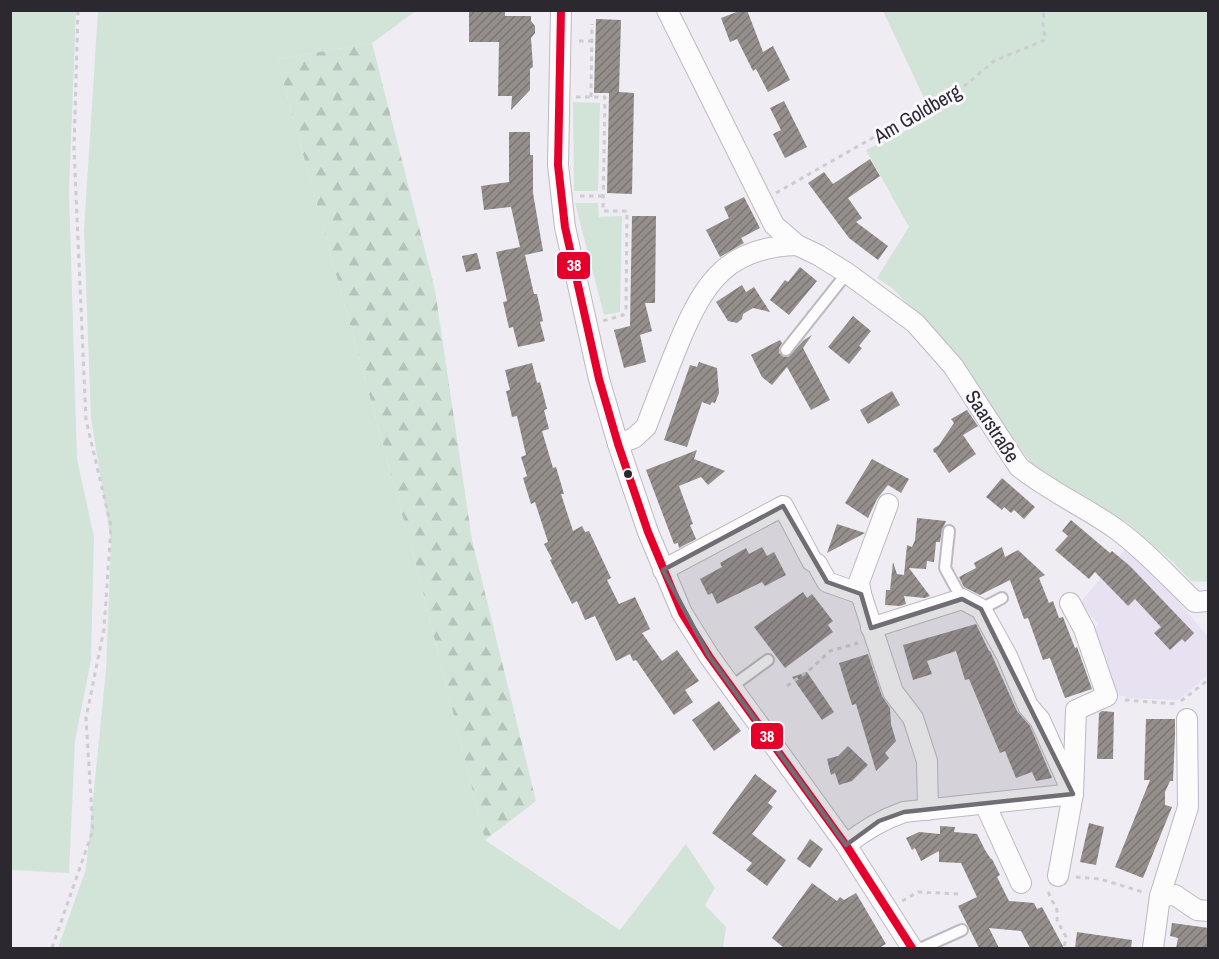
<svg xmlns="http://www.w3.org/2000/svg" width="1219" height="959" font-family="'Archivo Narrow',sans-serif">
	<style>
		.built { fill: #e7e1f1 }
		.green { fill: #d2e4d8 }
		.forest { fill: url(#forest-firs) }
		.building { fill: url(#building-hatch) }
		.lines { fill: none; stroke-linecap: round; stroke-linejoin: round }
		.lane-casing { stroke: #bcb9c0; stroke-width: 14 }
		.street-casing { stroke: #bcb9c0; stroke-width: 22 }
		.path { stroke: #cdcdcf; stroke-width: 3; stroke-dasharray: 4.5 4.5; stroke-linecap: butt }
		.lane { stroke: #fdfcfd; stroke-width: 10 }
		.street { stroke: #fdfcfd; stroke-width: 20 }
		.bus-1-casing { stroke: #faf7fd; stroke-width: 12 }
		.bus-1 { stroke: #e4002b; stroke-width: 8 }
		.marked { fill: #706d74; fill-opacity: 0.2; stroke: #706d74; stroke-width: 4.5; stroke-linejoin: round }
		.bus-dot { fill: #2b292f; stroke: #faf7fd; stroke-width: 2 }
		.labels { text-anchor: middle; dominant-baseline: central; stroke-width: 6; stroke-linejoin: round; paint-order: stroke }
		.street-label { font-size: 20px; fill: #2b292f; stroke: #faf7fd }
		.line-badge { stroke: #faf7fd; stroke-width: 2 }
		.badge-label { font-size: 16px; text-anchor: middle; font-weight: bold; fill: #fff }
	</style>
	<defs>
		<pattern id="forest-firs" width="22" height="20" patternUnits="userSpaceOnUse" patternTransform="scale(1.5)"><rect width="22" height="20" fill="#d2e4d8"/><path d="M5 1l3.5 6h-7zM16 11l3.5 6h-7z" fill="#b4c4ba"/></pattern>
		<pattern id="building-hatch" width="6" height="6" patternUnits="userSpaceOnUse" patternTransform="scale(1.5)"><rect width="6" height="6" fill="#958f8c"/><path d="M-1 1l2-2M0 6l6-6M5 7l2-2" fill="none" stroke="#7a7573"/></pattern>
	</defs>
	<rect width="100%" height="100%" fill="#efecf4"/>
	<path class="built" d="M1125,549L1165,586L1208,637V675L1178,700L1126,698L1125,696L1112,695L1089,630L1099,625L1080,603Z"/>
	<g class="green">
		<path d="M10,11H76L69,190L77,459L94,537L91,660L75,741L69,873L11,870Z"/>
		<path d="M98,11H416L372,43L277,59L418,572L485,840L620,930L686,844L715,888L705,905L726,927L723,948H58L86,869L106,670L111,542L91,418L84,230Z"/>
		<path d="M883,11H1208V582L1191,581L1173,562L1126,522L1035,469L952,350L892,288L877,278L909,227L866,150L933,117Z"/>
		<path d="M573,102L600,103L598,191H574Z"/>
		<path d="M575,203H598L599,217L622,216L620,312L604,315Z"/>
	</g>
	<path class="forest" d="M372,43L435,290L472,540L536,801L485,840L418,572L277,59Z"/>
	<g class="building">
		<path d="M469,10H505V16H531V21L535,26V33L531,38L533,67L530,69V90L511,110L512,96H498L499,42H469Z"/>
		<path d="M742,10H747L763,52L773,46L790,80L768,92L756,69L753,71L737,39L730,42L721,18Z"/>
		<path d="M596,19L621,20L619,92L634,93L632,194L607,193L609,93H594Z"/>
		<path d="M784,101L807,147L785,158L773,134L781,130L770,108Z"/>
		<path d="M509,132H530V155H533V193L543,251L525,255L534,294H537L543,321L540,322L545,341L518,347L513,327L509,328L503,302L507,301L496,252L520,247L511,207L484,210L481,186L509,182Z"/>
		<path d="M870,159L880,176L848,198L862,218L856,222L888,246L878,260L849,238L808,183L824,172L833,184Z"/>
		<path d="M744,197L760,228L741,238L744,243L720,257L706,230L729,218L724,207Z"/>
		<path d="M632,216H656L655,303H645L652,331L640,335L646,362L624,368L614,330L630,326Z"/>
		<path d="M477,253L481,269L466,272L462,256Z"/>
		<path d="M800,267L817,281L789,315L770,300L785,280L788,282Z"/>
		<path d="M742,285L746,292L754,287L770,312L753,308L743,314L742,319L737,323L728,321L716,302Z"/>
		<path d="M853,316L871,331L859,346L862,348L849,364L828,347Z"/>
		<path d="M812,335L803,348L830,400L811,410L787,367L772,385L762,377L751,355L780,340L782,343L779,348V353L784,357H788L804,340Z"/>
		<path d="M699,362L717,368L719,393L715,403L712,402L710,405L702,402L687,447L664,440L690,365L697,367Z"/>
		<path d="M532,363L537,383L540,382L547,409L544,410L549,429L542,431L553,468L556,467L564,494H561L573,531L582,526L585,532L589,531L611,578L607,580L619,604L635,597L650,629L642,633L662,661L677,650L699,681L685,690L693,702L674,715L636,660L633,661L630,654L616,661L595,616L585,620L577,601L572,604L550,560L552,559L544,544L548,542L535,502L531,504L523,478L527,476L521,457L526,455L517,416L512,417L506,391L510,390L505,370Z"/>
		<path d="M892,391L900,405L868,424L860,410Z"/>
		<path d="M967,410L978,426L963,435L976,454L949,473L935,452L934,453L933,449L939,445L954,423L951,419Z"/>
		<path d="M697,450L694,459L725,471L708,485L701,477L679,486L693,524L690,525L696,539L679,548L678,543L674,544L646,470Z"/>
		<path d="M872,459L909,479L901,493L888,485L877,499L868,518L845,503Z"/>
		<path d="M1002,478L1035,507L1024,519L1014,510L1011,513L1004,507L1002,510L986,497Z"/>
		<path d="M917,518L946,521L942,530L940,542H936L934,562L927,561L926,569L909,568L930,596L925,598L904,596L906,604L900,606L885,605L886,590H890L893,562L897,574L904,575L907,545L912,547L915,540Z"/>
		<path d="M1071,520L1110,553L1112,551L1130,566L1194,633L1185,642L1182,639L1170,650L1154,633L1161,627L1135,599L1128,606L1095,572L1089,579L1055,550L1068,536L1062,531Z"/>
		<path d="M837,524L865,533L827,553Z"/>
		<path d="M762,547L767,556L774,552L786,575L765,586L762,582L717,604L712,593L708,595L700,579L722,567L720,563L746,548L749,554Z"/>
		<path d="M1002,547L1005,557L1018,550L1045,575L1039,578L1049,603L1053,601L1059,618L1063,617L1075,648L1077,647L1092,689L1065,698L1050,658L1043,660L1028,618L1024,619L1010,580L980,595L964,587L959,577L976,568L974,563Z"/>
		<path d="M803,592L807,598L812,594L833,621L828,625L833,632L785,668L754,627Z"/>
		<path d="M976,624L989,651H990L1017,711L1030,726L1052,778L1036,781L1032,772L1016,778L1005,751L1000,753L969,679L965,680L956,651L927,661L932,674L913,680L903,645Z"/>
		<path d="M868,654L882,696L890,708L891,724L896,741L885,753L889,758L876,771L856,704L852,705L839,663Z"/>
		<path d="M807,672L834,712L822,720L792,677Z"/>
		<path d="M719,701L741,731L714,751L692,720Z"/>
		<path d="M1102,711L1114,712L1113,759H1097L1099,713Z"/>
		<path d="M1146,719H1175V735L1173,781H1170L1165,792V805L1172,807L1143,878L1115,867L1150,780H1144Z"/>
		<path d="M848,746L868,765L852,781L839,785L835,773L831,775L827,759L838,756Z"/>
		<path d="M755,774L777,791L768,803L773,807L752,834L786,860L767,886L746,870L752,863L712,833Z"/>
		<path d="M1089,823L1104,827L1096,865L1080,862Z"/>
		<path d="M940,826L955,827L954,832L977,834L985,850L991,859H992L1000,875L997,877L1009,901L1034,903L1037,909L1042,907L1064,948H1030L1021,931L989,928L999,948H979L958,906L977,897L961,863L939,862V851L921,861L915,848L912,850L906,838L919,832L940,834Z"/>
		<path d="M810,839L823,849L810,868L797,859Z"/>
		<path d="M812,883L837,901L840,897L844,900L856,893L886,944L879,948H784L772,938Z"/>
		<path d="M1172,923L1209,928V948H1176L1178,938L1170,936Z"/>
		<path d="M1077,932L1132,940L1131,948H1075Z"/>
	</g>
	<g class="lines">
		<defs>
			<g id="lane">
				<path d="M786,350L847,273"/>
				<path d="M949,531L945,568L962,599"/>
				<path d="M981,609L1002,598"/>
				<path d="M731,687L768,660"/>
				<path d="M922,948L962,930"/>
			</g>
			<g id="street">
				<path d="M561,10L558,165L565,227L599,379L618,444L648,532L682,613L709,656L846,845L912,948"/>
				<path d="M667,10L774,225L797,245L818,255L847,273L915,323L953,366L1019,467C1049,491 1085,507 1116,529C1145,550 1169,577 1195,602L1208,601"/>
				<path d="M618,444L634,438L646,427C657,398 668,369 680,340C705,281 728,247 797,245"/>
				<path d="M663,570L783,506L812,561L817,564L827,582L861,594L893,692L913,718L927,761L928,810"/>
				<path d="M861,594L859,582L888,504"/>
				<path d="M985,804L1021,883"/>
				<path d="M846,845C864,830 881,820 904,812L1073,794L1040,720L1028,706L1007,656L981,609L962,599L871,628"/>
				<path d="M1058,876L1073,794L1076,710L1107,696L1084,629L1070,603"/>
				<path d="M1160,896L1175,895L1197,910L1208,911"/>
				<path d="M1153,948L1160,896L1188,807L1187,719"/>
			</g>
		</defs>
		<use href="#lane" class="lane-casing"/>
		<use href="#street" class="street-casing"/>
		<g class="path">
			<path d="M579,41H592"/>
			<path d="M576,97H605L603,211H627L626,310L623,315L603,321"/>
			<path d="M591,97L592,24"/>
			<path d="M776,193L967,84L994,61L1045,40L1043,23L1044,10"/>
			<path d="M580,196H603"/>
			<path d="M787,686L812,668L830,651L858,643"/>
			<path d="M1125,700L1177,704"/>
			<path d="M1181,701L1208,680"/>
			<path d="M1076,877L1100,879L1143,892"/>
			<path d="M1048,892L1057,910V920L1066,937L1064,948"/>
			<path d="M902,901L918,892L960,894"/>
			<path d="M52,948L93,830L86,718L104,629L111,526L86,420L74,149L78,10"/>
		</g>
		<use href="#lane" class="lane"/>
		<use href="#street" class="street"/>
		<defs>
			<path id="bus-1" d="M561,10L558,165L565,227L599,379L618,444L648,532L682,613L709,656L846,845L912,948"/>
		</defs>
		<use href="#bus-1" class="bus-1-casing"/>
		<use href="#bus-1" class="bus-1"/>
	</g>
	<path class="marked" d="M783,506L827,582L861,594L871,628L962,599L981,609L1073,794L904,812L879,821L846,845L709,656L663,570Z"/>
	<circle class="bus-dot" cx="628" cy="474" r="5"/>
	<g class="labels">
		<g class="street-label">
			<text transform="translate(917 113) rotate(-30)">Am Goldberg</text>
			<text transform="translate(993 426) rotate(57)">Saarstraße</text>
		</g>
	</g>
	<g class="line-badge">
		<rect x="556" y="251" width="35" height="29" rx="6" fill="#e4002b"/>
		<rect x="750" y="722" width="34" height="28" rx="6" fill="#e4002b"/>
	</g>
	<g class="badge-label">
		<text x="574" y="271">38</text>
		<text x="767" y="742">38</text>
	</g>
	<rect width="1219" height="959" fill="none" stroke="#2b292f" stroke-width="24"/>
</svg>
